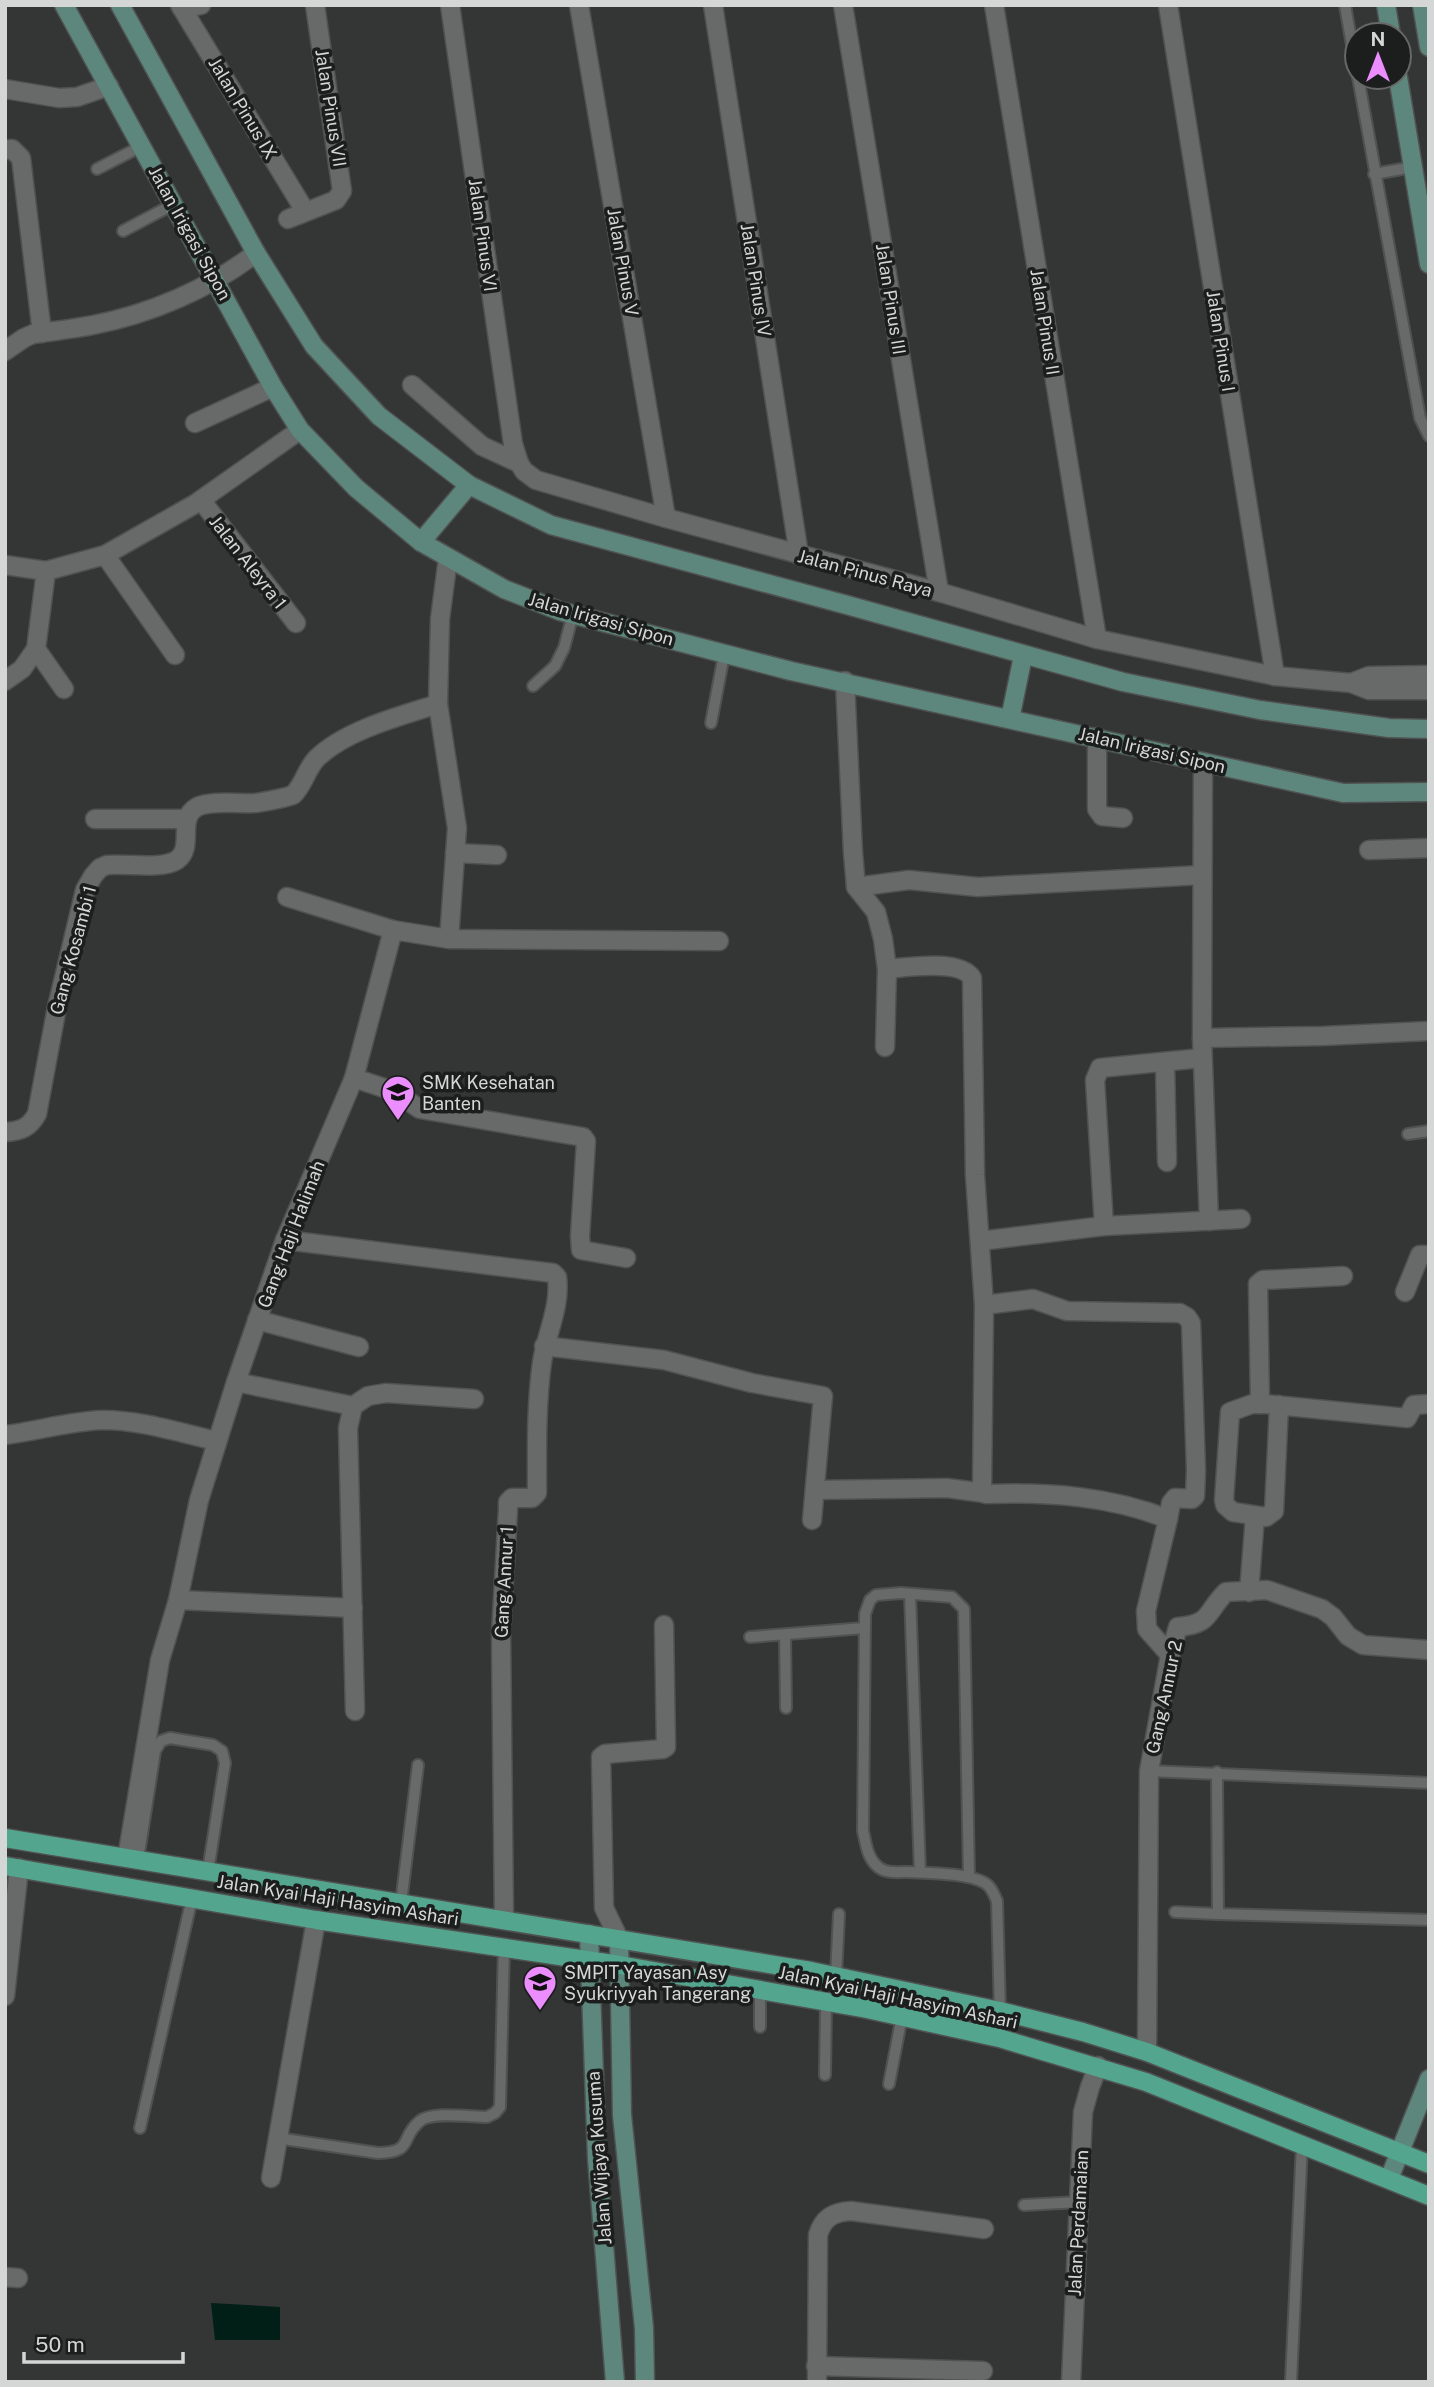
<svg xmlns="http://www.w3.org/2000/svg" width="1434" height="2387" font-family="'Public Sans',sans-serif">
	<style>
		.water { fill: #011f17 }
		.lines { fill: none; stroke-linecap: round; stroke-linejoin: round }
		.lane-casing { stroke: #4f5251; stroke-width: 14 }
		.street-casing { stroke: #4f5251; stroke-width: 21 }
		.secondary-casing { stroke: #4f5251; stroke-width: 21 }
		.primary-casing { stroke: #4f5251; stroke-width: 21 }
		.lane { stroke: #676a69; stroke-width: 10 }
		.street { stroke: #676a69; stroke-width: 18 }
		.secondary { stroke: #5d877c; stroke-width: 18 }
		.primary { stroke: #53a58e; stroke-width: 18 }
		.labels { text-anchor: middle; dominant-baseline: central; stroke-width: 7; stroke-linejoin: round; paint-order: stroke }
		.street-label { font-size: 18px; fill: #d5d7d6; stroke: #1c1e1d }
		.poi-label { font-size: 18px; fill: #d5d7d6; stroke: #1c1e1d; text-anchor: start }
	</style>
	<rect width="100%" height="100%" fill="#343635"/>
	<path class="water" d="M211,2303L280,2307V2340H215Z"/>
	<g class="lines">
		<defs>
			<g id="lane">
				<path d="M1345,5L1357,74"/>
				<path d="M1358,77L1420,418L1429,436"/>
				<path d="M97,169L142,146"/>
				<path d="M1374,174L1413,167"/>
				<path d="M123,231L174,204"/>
				<path d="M533,686L555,666L564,648L573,614"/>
				<path d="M711,723L724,655"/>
				<path d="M1408,1134L1429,1131"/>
				<path d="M910,1594L920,1872"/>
				<path d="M785,1635L786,1708"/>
				<path d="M750,1637L864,1628"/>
				<path d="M1149,1771L1429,1783"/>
				<path d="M1217,1772L1218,1914L1429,1920"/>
				<path d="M138,1860L155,1751L161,1741L170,1738L213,1745L222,1751L225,1763L208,1871"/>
				<path d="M969,1877L964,1609L952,1597L901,1593L876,1595L870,1600L865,1614L863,1831C866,1843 867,1857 877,1866C885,1874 898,1872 909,1872C928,1873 968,1873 985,1883C992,1887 994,1895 997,1901L1000,2011"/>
				<path d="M401,1903L418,1765"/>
				<path d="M1175,1912L1218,1914"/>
				<path d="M836,1976L839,1914"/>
				<path d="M760,1990V2027"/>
				<path d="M825,2075L826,2002"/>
				<path d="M889,2084L902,2016"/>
				<path d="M140,2128L192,1898"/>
				<path d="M277,2138L378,2153C415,2152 399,2138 420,2121C432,2111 471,2117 487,2117L495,2113L500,2107L504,1947"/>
				<path d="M1024,2205L1079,2202"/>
				<path d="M1291,2381L1302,2144"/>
			</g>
			<g id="street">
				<path d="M180,5L305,211"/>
				<path d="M450,5L513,444L519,463"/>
				<path d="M579,5L666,518"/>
				<path d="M713,5L799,555"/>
				<path d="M843,5L939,592"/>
				<path d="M994,5L1097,639"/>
				<path d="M1168,5L1275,676"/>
				<path d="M182,8L201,5"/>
				<path d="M5,89L59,98L77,97L109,86"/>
				<path d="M5,150L12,149L21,158L42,333"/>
				<path d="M288,219L336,200L342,191L315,5"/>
				<path d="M5,351L24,338L33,334C53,331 73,329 93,325C150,314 209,289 256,253"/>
				<path d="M412,385L482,446L519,463L524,471L536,480L666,518L939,592L1097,639L1275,676L1351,683L1369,690H1429"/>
				<path d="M195,423L273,387"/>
				<path d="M201,500L296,623"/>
				<path d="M105,555L175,655"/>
				<path d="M448,558L440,619L438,704L457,828L449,939"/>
				<path d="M5,565L46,571L105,555L195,504L300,430"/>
				<path d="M46,571L36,649L64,689"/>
				<path d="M5,681L22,669L36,649"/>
				<path d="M845,681L853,853L856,887L876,912L883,939L887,969L885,1047"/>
				<path d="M1351,683L1369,676L1429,675"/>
				<path d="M1097,737V809L1102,816L1123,818"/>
				<path d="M1203,762L1202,1038L1209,1221"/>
				<path d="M95,819H186"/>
				<path d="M1369,850L1429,848"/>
				<path d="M455,853L497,855"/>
				<path d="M856,887L909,880L978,887L1202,875"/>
				<path d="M287,897L393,930"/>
				<path d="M887,969C908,967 960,959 972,978L975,1175L984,1305L982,1491L986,1494C1049,1492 1110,1496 1168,1519L1146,1611L1147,1629L1170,1655"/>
				<path d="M1202,1038L1323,1036L1429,1031"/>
				<path d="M1165,1062L1167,1162"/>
				<path d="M354,1078L393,1091L420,1109L583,1137L586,1141L580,1236L581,1250L626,1258"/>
				<path d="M5,1132C21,1131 29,1128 37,1114L57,1007L85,890L93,876L100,868L107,865C126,863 161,870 177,860C195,847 176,819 197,807C211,800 240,804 256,803C268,801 281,799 293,795C304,785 306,769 317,758C346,730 400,716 438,704"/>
				<path d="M1104,1226L1095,1080L1100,1068L1202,1058"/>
				<path d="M285,1240L553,1273L557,1277C561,1306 546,1335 542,1362C536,1406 537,1449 537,1493L532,1498H512L508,1502V1509L501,1634L504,1920"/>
				<path d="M980,1241L1104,1226L1241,1219"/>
				<path d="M1405,1292L1420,1255H1429"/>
				<path d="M984,1305L1033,1299L1067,1311L1180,1313L1187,1317L1191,1323L1196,1470L1195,1496L1192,1499L1175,1498L1171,1503L1168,1519"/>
				<path d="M257,1320L359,1347"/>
				<path d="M544,1346L664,1360L752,1383L823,1396L812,1520"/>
				<path d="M236,1382L353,1406L348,1428L355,1711"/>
				<path d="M1260,1404L1258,1284L1263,1280L1343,1276"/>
				<path d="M1279,1405L1274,1511L1266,1517L1233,1512L1225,1505L1224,1500L1230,1412L1252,1404H1265L1407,1418L1414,1405L1429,1404"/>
				<path d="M353,1406L368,1396L386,1393L474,1399"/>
				<path d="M5,1435C38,1431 70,1421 103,1420C141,1420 180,1433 217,1441"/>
				<path d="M815,1490L947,1488L984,1493"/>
				<path d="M1249,1592L1255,1516"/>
				<path d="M178,1600L353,1608"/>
				<path d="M127,1858L160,1660L178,1600L199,1500L236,1382L285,1240L354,1078L393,930L449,939L719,941"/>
				<path d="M619,1939L604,1908L601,1757L605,1754L663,1749L666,1747L664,1625"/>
				<path d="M5,1996L19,1868"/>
				<path d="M1147,2052L1149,1771L1170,1655L1178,1627C1212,1624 1205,1613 1226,1592L1267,1590L1322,1609L1333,1617L1348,1636L1363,1645L1429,1650"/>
				<path d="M271,2178L316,1920"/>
				<path d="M5,2277L18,2278"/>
				<path d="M816,2366L983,2371"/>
				<path d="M817,2382L818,2235C823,2218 833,2212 851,2211L984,2229"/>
				<path d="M1071,2382L1083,2112L1090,2087L1098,2066"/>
			</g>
			<g id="secondary">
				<path d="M64,5L273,387L300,430L356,488L421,542L504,589L560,611L791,671L1343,793L1429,792"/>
				<path d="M120,5L256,253L314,346L379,416L469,485L551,525L847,605L1123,682L1260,710L1389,728L1429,729"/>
				<path d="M1386,5L1391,35"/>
				<path d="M1422,5L1429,47"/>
				<path d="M1398,77L1429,264"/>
				<path d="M421,542L469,485"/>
				<path d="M1010,719L1023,656"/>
				<path d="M589,1934L597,2158L615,2382"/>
				<path d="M619,1939L622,2115L644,2328L645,2382"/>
				<path d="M1389,2179L1429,2079"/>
			</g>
			<g id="primary">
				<path d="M5,1838L811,1971L1000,2011L1083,2032L1147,2052L1429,2164"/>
				<path d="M5,1866L316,1920L620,1965L867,2009L999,2038L1146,2082L1429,2196"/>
			</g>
		</defs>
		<use href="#lane" class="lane-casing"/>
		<use href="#street" class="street-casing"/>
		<use href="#secondary" class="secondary-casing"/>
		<use href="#primary" class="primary-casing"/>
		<use href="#lane" class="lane"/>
		<use href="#street" class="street"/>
		<use href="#secondary" class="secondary"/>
		<use href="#primary" class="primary"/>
	</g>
	<defs>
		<symbol id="school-pin" viewBox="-11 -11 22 30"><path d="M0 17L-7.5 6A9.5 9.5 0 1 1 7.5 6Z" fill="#eb8dfc" stroke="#1c1e1d"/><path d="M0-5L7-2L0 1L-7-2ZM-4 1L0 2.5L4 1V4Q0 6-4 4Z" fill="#111"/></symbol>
	</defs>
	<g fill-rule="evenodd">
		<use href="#school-pin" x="379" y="1073" width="38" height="52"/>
		<use href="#school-pin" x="521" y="1963" width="38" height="52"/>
	</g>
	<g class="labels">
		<g class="street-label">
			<text transform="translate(243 108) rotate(59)">Jalan Pinus IX</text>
			<text transform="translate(331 108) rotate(81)">Jalan Pinus VII</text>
			<text transform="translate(190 233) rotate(61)">Jalan Irigasi Sipon</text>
			<text transform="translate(483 235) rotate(82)">Jalan Pinus VI</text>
			<text transform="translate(623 262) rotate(80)">Jalan Pinus V</text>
			<text transform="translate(756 280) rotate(81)">Jalan Pinus IV</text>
			<text transform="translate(891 299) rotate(81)">Jalan Pinus III</text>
			<text transform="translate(1045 322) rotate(81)">Jalan Pinus II</text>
			<text transform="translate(1221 341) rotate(81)">Jalan Pinus I</text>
			<text transform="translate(248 562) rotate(52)">Jalan Aleyra 1</text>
			<text transform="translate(865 573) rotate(15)">Jalan Pinus Raya</text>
			<text transform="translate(601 619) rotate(16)">Jalan Irigasi Sipon</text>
			<text transform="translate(1152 750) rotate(13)">Jalan Irigasi Sipon</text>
			<text transform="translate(73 950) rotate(-75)">Gang Kosambi 1</text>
			<text transform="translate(291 1234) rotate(-69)">Gang Haji Halimah</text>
			<text transform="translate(504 1582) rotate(-87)">Gang Annur 1</text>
			<text transform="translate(1164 1697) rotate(-78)">Gang Annur 2</text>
			<text transform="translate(338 1900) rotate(9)">Jalan Kyai Haji Hasyim Ashari</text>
			<text transform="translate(898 1997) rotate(12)">Jalan Kyai Haji Hasyim Ashari</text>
			<text transform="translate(599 2158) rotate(-94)">Jalan Wijaya Kusuma</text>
			<text transform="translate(1078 2223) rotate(-87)">Jalan Perdamaian</text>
		</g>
		<g class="poi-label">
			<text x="422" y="1082">SMK Kesehatan<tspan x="422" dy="21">Banten</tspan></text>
			<text x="564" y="1972">SMPIT Yayasan Asy<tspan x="564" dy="21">Syukriyyah Tangerang</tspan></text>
		</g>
	</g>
	<rect width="1434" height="2387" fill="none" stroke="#d5d7d6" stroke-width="14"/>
	<g transform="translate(1378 56)"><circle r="33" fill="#1c1e1d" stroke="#666867" stroke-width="2"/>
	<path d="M0-5L12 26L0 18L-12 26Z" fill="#eb8dfc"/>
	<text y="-10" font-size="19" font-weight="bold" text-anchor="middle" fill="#d5d7d6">N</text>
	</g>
	<path d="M24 2352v10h159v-10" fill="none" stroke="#d5d7d6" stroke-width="3.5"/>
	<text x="35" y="2352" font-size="21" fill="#d5d7d6" stroke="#1c1e1d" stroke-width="5" paint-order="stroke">50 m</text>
</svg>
